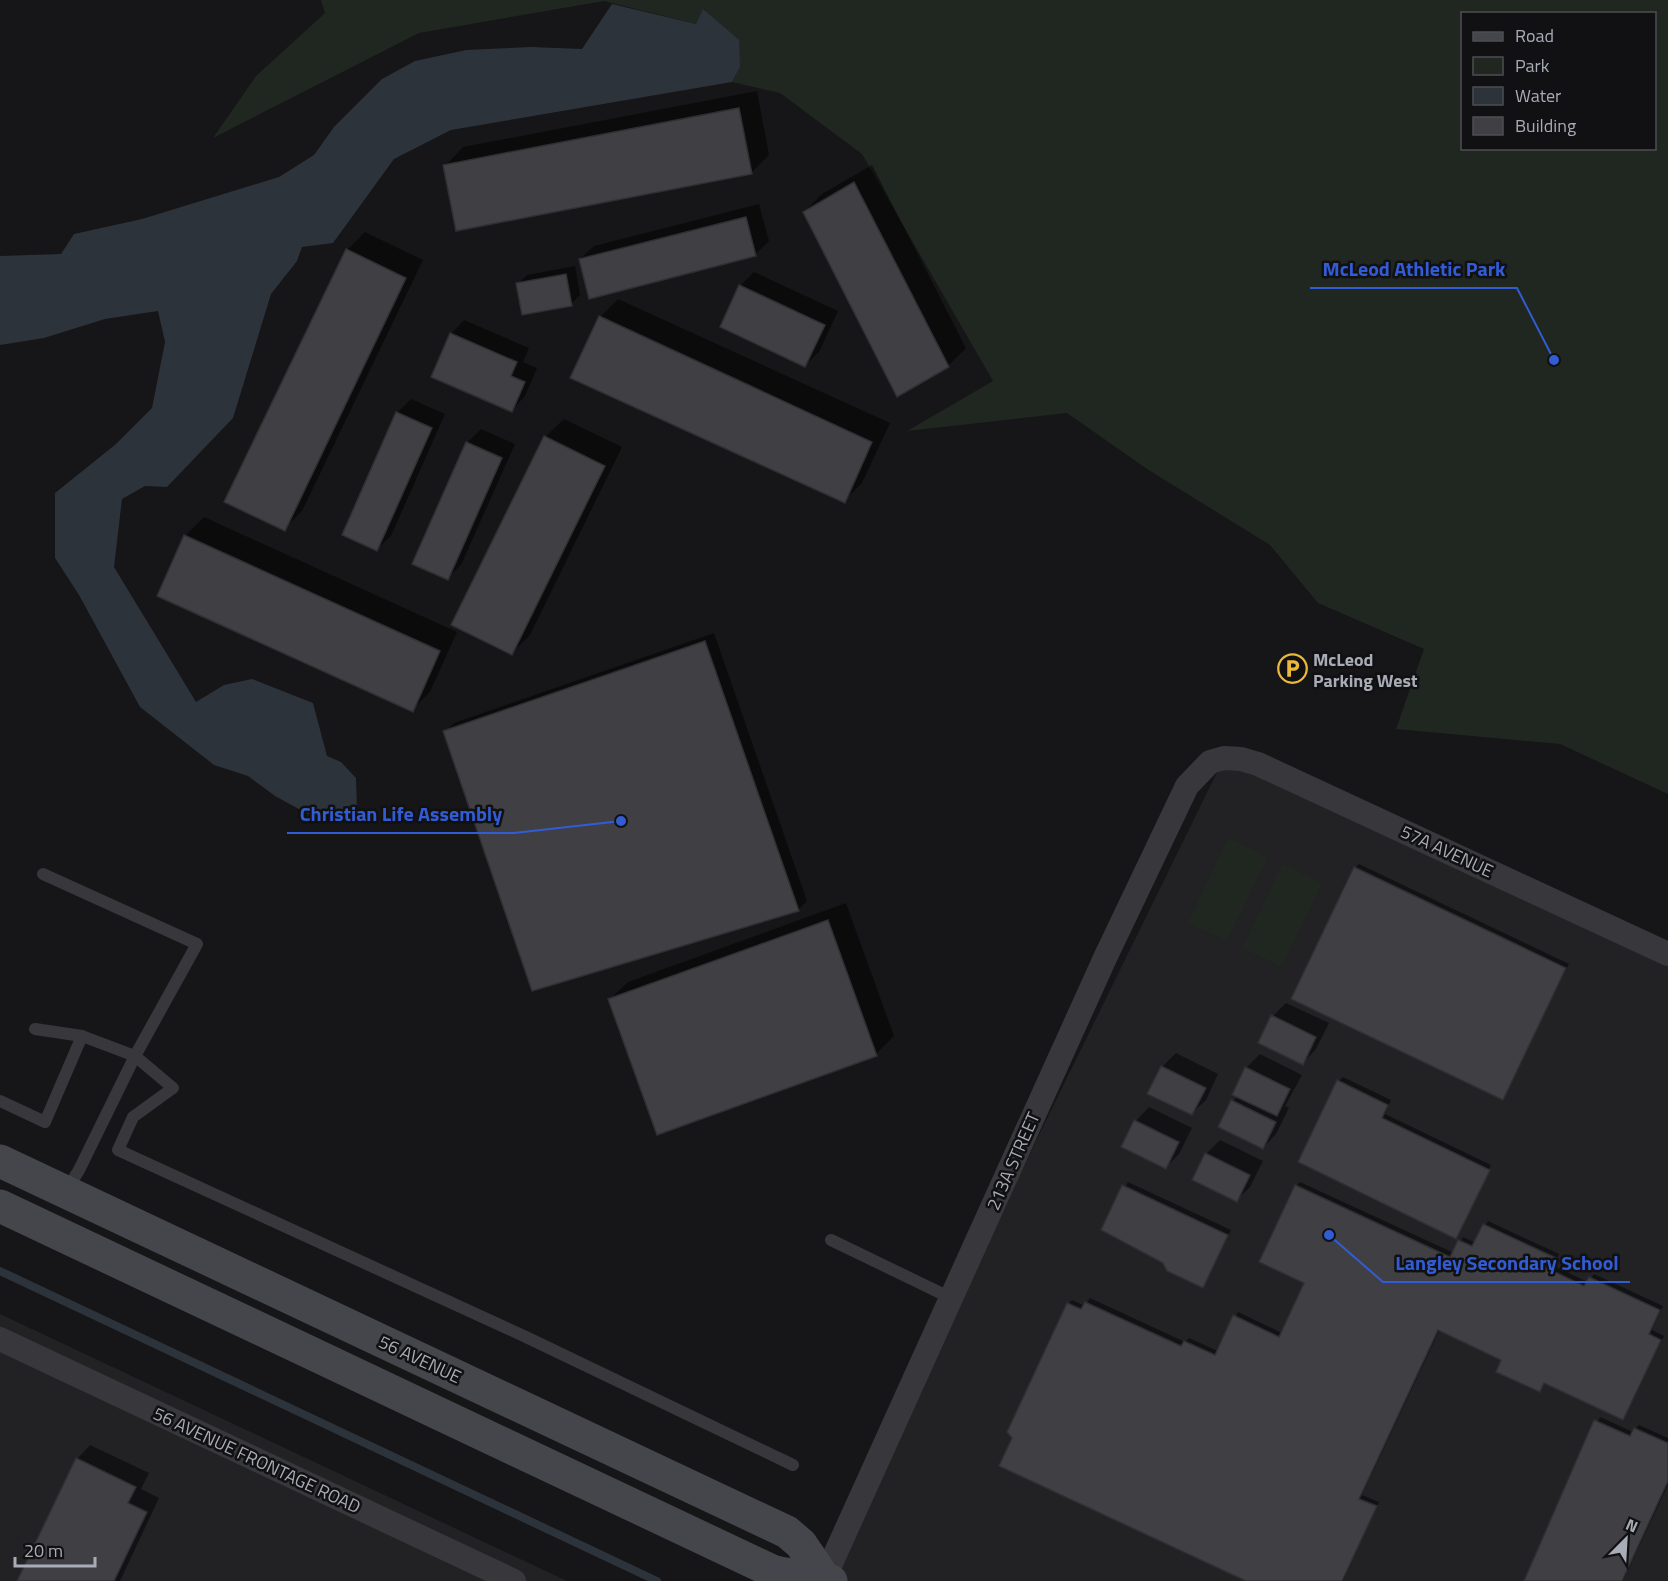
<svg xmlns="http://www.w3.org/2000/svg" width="1668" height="1581" font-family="'Titillium Web',sans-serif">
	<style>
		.built { fill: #222124 }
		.green { fill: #202721; fill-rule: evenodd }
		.water { fill: #2c333b }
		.shadow { fill: #0007 }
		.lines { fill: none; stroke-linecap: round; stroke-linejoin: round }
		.stream { stroke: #2c333b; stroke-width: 8 }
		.building { fill: #404044; stroke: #302f33; stroke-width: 1.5 }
		.service { stroke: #37373c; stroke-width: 12 }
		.minor { stroke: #37373c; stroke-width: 24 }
		.secondary { stroke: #45464c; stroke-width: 33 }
		.labels { text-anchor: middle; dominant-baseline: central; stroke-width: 5; stroke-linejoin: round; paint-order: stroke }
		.poi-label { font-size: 18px; font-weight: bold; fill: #a8acb7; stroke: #111012; text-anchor: start }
		.street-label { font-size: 18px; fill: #a8acb7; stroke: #111012 }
		.leader { fill: none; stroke: #325cd3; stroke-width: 2 }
		.callout-dot { fill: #325cd3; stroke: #111012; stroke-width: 2 }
		.callout-label { font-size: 20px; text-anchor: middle; font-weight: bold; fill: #325cd3; stroke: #111012; stroke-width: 5; stroke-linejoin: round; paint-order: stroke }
	</style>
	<rect width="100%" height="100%" fill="#161517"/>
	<g class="built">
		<path d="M1224,758L1668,954V1581H823L852,1516Z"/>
		<path d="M0,1314L567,1581H0Z"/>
	</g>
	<g class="green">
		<path d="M321,0H1668V794L1560,744L1396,729L1424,649L1318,603L1270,545L1147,469L1067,413L907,431L993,381L862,154L780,93L732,82L740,67L704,9L696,24L604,1L419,33L213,138L256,76L325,13ZM1462,14H1654V148H1462Z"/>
		<path d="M1228,838L1268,857L1227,941L1188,923Z"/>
		<path d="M1282,864L1322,883L1282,967L1242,948Z"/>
	</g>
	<path class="water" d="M612,4L696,24L703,9L739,40L740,67L732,82L451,130L394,159L333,243L302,247L297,261L271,294L233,418L167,487L145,486L122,499L114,567L196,702L224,685L252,679L313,703L327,756L341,762L356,778L357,810L329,815L308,814L275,796L248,776L214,765L140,707L79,595L55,558V493L116,444L152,408L165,342L158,311L105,319L44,338L0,345V256L61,254L74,234L142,219L279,177L314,155L334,127L382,79L415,61L466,50L531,47L582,49Z"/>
	<g class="shadow">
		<path d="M757,91L769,155L751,173L445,166L463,147Z"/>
		<path d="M872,165L966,348L948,366L804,212L822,194Z"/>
		<path d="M759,204L769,241L755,255L580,259L594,246Z"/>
		<path d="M365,232L423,260L302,511L284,529L347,250Z"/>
		<path d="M575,266L580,295L571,304L518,284L527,275Z"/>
		<path d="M754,272L838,311L819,352L805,365L740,286Z"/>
		<path d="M618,299L890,423L862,483L844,501L600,317Z"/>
		<path d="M464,320L529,348L523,362L537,368L525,396L512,410L451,334Z"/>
		<path d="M411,399L445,414L391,536L377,549L397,413Z"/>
		<path d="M564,419L622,447L530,635L512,653L453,624L545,437Z"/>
		<path d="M481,429L515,444L461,565L447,578L414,564L468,442Z"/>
		<path d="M204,517L457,632L430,692L412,710L159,595L185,536Z"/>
		<path d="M714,633L807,901L798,910L445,732L454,723Z"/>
		<path d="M1359,864L1569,964L1502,1098L1355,868Z"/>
		<path d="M846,903L894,1036L876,1054L609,1000L628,982Z"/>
		<path d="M1286,1003L1329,1023L1316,1049L1303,1063L1273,1016Z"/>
		<path d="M1176,1053L1218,1074L1206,1100L1192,1113L1162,1067Z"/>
		<path d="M1260,1054L1302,1075L1285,1106L1289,1108L1276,1134L1263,1148L1233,1101L1238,1096L1246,1068Z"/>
		<path d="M1343,1077L1391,1100L1385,1114L1491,1165L1456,1237L1339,1081Z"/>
		<path d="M1149,1107L1192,1128L1179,1154L1166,1167L1123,1147L1136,1121Z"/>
		<path d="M1220,1140L1263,1161L1250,1187L1236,1201L1206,1154Z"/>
		<path d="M1128,1182L1231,1230L1203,1286L1103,1229Z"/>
		<path d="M1300,1182L1454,1253L1463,1237L1476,1243L1488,1221L1559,1254L1554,1266L1588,1282L1594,1274L1663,1306L1652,1330L1664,1336L1623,1418L1546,1382L1540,1390L1503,1359L1440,1329L1362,1495L1379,1502L1343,1581H1250L1068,1304L1072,1300L1085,1306L1090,1298L1185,1342L1189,1338L1218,1351L1238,1312L1282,1333L1306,1282L1296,1186Z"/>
		<path d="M1600,1417L1633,1432L1639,1425L1668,1438V1485L1623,1581H1525Z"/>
		<path d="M90,1445L149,1473L141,1489L159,1498L120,1581H19L77,1459Z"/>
	</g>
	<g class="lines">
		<path class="stream" d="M0,1271L657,1581"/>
	</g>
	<g class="building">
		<path d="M739,108L752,174L456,231L443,165Z"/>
		<path d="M854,182L949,367L897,397L803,212Z"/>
		<path d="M746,217L756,256L589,299L579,259Z"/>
		<path d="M346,249L406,278L285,531L224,502Z"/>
		<path d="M566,274L572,306L522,315L516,283Z"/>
		<path d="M739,285L825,325L805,367L720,327Z"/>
		<path d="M599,316L872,442L845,503L570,378Z"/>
		<path d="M450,333L517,362L511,376L525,382L512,412L431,377Z"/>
		<path d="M396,412L432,428L377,551L342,535Z"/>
		<path d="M544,436L605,466L512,655L451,625Z"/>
		<path d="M466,442L502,458L448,580L412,564Z"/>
		<path d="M184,535L440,651L413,712L157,596Z"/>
		<path d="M705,641L799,911L532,991L443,731Z"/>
		<path d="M1354,867L1566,968L1503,1100L1291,999Z"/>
		<path d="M828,920L877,1056L657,1135L608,999Z"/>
		<path d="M1271,1015L1316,1037L1303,1065L1258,1043Z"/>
		<path d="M1161,1066L1206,1088L1192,1115L1147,1094Z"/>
		<path d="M1245,1067L1290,1089L1277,1116L1232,1095Z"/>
		<path d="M1337,1080L1388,1105L1382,1118L1490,1170L1456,1239L1298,1162Z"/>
		<path d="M1231,1100L1276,1122L1263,1149L1218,1127Z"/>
		<path d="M1134,1120L1179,1142L1166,1169L1121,1147Z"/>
		<path d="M1205,1153L1250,1175L1237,1202L1192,1180Z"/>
		<path d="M1122,1185L1228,1235L1203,1288L1167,1271L1163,1263L1101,1230Z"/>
		<path d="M1295,1185L1450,1257L1458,1240L1472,1246L1483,1224L1556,1258L1551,1270L1584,1286L1589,1277L1660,1310L1649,1334L1661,1340L1623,1420L1544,1383L1540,1392L1496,1372L1501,1360L1438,1330L1359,1499L1377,1506L1342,1581H1246L999,1466L1012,1438L1007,1432L1067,1303L1081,1309L1085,1302L1181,1346L1184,1341L1215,1355L1233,1315L1279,1337L1304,1283L1259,1262Z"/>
		<path d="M1594,1420L1630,1436L1634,1428L1668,1443V1481L1622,1581H1524Z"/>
		<path d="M76,1458L136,1487L128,1503L147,1512L114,1581H17Z"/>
	</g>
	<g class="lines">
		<g class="service">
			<path d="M43,874L197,944L135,1056L79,1170L66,1191"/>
			<path d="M35,1029L82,1036L135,1056L173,1088L133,1117L118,1150L526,1337L793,1465"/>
			<path d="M0,1101L45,1122L82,1036"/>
			<path d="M831,1240L951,1298"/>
		</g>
		<g class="minor">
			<path d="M0,1339L514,1581"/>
			<path d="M823,1581L1105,958L1187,786L1210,762L1224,758L1241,759L1258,764L1668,954"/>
		</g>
		<g class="secondary">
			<path d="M0,1161L787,1532L801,1544L824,1578"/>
			<path d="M0,1206L772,1571C791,1578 813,1572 831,1581"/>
		</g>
	</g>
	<defs>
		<symbol id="parking-ring" viewBox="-11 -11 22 22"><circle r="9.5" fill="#111012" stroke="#ebb93a" stroke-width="1.5"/><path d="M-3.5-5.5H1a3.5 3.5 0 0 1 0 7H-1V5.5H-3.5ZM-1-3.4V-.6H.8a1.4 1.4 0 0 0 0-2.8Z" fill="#ebb93a"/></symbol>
	</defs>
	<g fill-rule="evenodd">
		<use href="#parking-ring" x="1276" y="652" width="33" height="33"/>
	</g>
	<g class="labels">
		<g class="poi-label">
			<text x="1313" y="659">McLeod<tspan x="1313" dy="21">Parking West</tspan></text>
		</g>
		<g class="street-label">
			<text transform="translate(1447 851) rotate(25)">57A AVENUE</text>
			<text transform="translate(1013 1161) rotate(-66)">213A STREET</text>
			<text transform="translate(420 1359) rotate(25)">56 AVENUE</text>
			<text transform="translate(257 1460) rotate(25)">56 AVENUE FRONTAGE ROAD</text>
		</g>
	</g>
	<path class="leader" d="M1554 360L1517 288H1310M621 821L514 833H287M1329 1235L1383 1282H1630"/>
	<g class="callout-dot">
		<circle cx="1554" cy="360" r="6"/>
		<circle cx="621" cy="821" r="6"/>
		<circle cx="1329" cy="1235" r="6"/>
	</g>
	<g class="callout-label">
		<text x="1414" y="276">McLeod Athletic Park</text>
		<text x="401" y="821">Christian Life Assembly</text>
		<text x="1507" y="1270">Langley Secondary School</text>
	</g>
	<rect x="1461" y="12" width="195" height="138" fill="#111012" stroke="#4d4e54" stroke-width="1.5"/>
	<rect x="1473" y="32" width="30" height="9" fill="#45464c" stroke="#4d4e54" stroke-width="1.5"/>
	<text x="1515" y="42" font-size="18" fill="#a8acb7">Road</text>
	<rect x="1473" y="57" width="30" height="18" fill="#202721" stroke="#4d4e54" stroke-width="1.5"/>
	<text x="1515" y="72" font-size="18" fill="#a8acb7">Park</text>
	<rect x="1473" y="87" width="30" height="18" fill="#2c333b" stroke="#4d4e54" stroke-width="1.5"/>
	<text x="1515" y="102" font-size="18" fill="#a8acb7">Water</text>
	<rect x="1473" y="117" width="30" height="18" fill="#404044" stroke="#4d4e54" stroke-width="1.5"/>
	<text x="1515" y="132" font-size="18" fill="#a8acb7">Building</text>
	<g transform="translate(1626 1539) rotate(24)" stroke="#111012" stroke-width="4.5" paint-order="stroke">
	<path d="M0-4.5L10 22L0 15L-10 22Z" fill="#a8acb7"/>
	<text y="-9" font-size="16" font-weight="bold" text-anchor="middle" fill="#a8acb7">N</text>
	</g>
	<path d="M15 1557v9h80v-9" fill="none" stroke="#a8acb7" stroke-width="3"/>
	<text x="24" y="1557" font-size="18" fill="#a8acb7" stroke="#111012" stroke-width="4.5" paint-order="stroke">20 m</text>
</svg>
